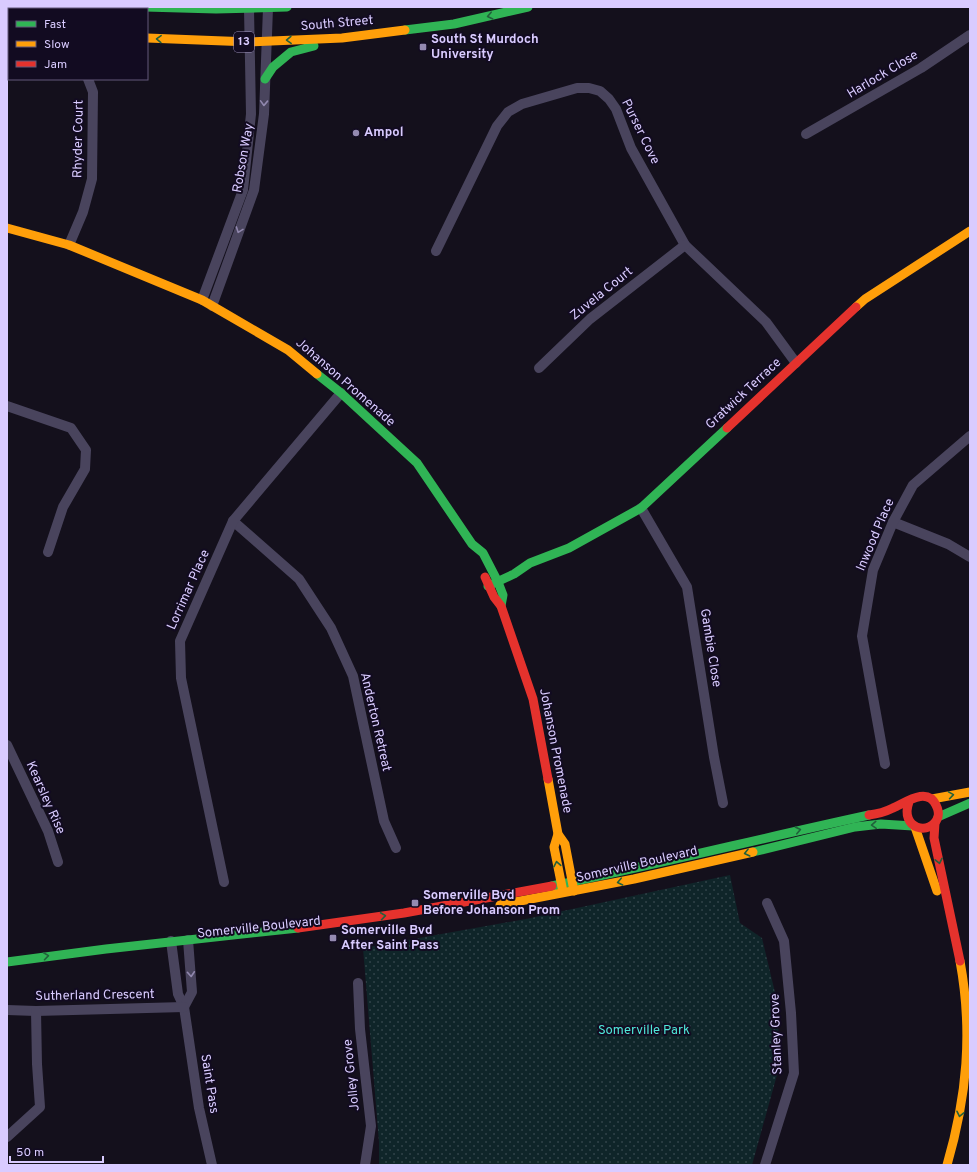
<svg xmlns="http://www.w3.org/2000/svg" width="977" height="1172" font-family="Overpass,sans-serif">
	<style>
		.park { fill: url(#park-dots) }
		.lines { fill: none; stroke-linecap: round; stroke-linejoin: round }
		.street { stroke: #49445d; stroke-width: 10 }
		.fast { stroke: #30b455; stroke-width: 9 }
		.slow { stroke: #ff9f0a; stroke-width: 9 }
		.jam { stroke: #e5322d; stroke-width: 9 }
		.oneway { stroke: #21603b }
		.oneway2 { stroke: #9188ae }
		.poi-dot { fill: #948ab0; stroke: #120b21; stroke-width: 1.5 }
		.labels { text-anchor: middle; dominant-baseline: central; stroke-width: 4; stroke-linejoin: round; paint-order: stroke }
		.shield { fill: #120b21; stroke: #9d91bc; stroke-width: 1 }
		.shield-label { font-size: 12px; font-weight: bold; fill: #d9cbff }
		.street-label { font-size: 13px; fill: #d9cbff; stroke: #120b21 }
		.poi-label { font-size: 13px; font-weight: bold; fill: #d9cbff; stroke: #120b21; text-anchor: start }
		.park-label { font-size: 13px; fill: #4fe7d8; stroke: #120b21 }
	</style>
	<defs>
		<pattern id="park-dots" width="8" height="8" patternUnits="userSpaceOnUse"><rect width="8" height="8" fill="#0f2529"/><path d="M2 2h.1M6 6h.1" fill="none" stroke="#314349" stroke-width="1.8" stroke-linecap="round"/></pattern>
	</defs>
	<rect width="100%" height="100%" fill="#14101c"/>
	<path class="park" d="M730,875L740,923L762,938L777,1001L780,1064L752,1165H379V1142L363,948L526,919Z"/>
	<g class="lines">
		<g class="street">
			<path d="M7,61H9"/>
			<path d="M806,134L921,68L970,35"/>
			<path d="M69,245L83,212L92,179L93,92L88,79"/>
			<path d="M436,251L497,126L508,112L522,104L577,88H589L600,91L609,99L616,109L631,148L685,245L766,322L796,363"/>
			<path d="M202,300L243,190L251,114L249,9"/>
			<path d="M212,306L254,190L264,114L268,8"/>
			<path d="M539,368L590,319L685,245"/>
			<path d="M7,406L71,428L86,450L85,469L63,507L48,552"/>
			<path d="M641,508L687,587L714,757L723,803"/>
			<path d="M233,521L299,579L331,628L353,676L384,821L396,848"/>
			<path d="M893,522L948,544L970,557"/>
			<path d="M7,745L48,831L58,862"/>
			<path d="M885,764L862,636L873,570L893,522L913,485L970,436"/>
			<path d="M224,882L181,678L180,641L233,521L341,393"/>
			<path d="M171,941L178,994L184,1007L199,1108L212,1165"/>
			<path d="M358,983L360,1029L371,1126L365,1165"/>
			<path d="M184,1007L192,992L188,940"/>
			<path d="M7,1010L36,1011L184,1007"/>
			<path d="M7,1137L40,1107L37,1064L36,1011"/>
			<path d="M765,1165L794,1073L791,1013L784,941L767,903"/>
		</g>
		<g class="fast">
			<path d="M145,7L216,9L287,7"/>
			<path d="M405,30L454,24L528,7"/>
			<path d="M265,79L273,67L291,52L314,46"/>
			<path d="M317,374L341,393L417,463L472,544L483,553L498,582L503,595L501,606"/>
			<path d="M488,586L514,574L530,563L569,548L641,508L727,428"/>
			<path d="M938,817L970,803"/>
			<path d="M753,852L855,827L881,824L913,826"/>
			<path d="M552,886C658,864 763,838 869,815"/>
			<path d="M7,962L106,949L298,928"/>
		</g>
		<g class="slow">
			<path d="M7,28H9"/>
			<path d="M147,38L250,42L342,38L405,30"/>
			<path d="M7,228L69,245L202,300L288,350L317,374"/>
			<path d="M856,307L865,299L970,231"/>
			<path d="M548,779L558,834L565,844L574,891"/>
			<path d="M932,799L970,792"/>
			<path d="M915,827L937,891"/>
			<path d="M558,834L554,847L563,892"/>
			<path d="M500,905L634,879L753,852"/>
			<path d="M947,1165C967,1096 973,1032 960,961"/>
		</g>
		<g class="jam">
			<path d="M727,428L856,307"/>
			<path d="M485,577L494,597L501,606L533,699L548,779"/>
			<path d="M869,815C877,814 885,812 893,808C905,803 927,786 936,805C938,809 939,813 938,817C931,837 899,829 909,802"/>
			<path d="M935,823L934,838L960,961"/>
			<path d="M298,928L404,913L552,886"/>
		</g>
	</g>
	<defs><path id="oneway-chevron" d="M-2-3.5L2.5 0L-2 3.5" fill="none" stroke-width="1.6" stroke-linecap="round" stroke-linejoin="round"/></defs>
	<g class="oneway">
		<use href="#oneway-chevron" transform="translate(490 16) rotate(167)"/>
		<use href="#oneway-chevron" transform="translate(159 39) rotate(-178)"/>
		<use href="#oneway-chevron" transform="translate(289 40) rotate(178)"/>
		<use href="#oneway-chevron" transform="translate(951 795) rotate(-9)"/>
		<use href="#oneway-chevron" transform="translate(874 825) rotate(176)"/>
		<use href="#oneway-chevron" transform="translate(798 830) rotate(-13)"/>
		<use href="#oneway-chevron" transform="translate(747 853) rotate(166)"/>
		<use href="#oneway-chevron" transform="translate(939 861) rotate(78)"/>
		<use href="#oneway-chevron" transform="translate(557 864) rotate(-101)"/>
		<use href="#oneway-chevron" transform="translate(620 882) rotate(168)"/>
		<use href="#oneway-chevron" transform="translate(383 916) rotate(-8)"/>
		<use href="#oneway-chevron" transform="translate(46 956) rotate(-8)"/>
		<use href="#oneway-chevron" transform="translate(960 1114) rotate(102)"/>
	</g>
	<g class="oneway2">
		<use href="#oneway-chevron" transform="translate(264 103) rotate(92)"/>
		<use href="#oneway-chevron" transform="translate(239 230) rotate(110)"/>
		<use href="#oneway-chevron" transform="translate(191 974) rotate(86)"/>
	</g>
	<g class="poi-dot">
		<rect x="419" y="43" width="8" height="8" rx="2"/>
		<circle cx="356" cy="133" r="4"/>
		<rect x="411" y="899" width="8" height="8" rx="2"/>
		<rect x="329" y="934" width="8" height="8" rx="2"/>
	</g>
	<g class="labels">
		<rect class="shield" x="234" y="32" width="20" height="20" rx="3"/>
		<g class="shield-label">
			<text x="244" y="42">13</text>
		</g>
		<g class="street-label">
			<text transform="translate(337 24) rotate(-5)">South Street</text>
			<text transform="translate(883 75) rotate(-31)">Harlock Close</text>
			<text transform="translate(640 132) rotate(64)">Purser Cove</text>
			<text transform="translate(79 139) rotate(-89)">Rhyder Court</text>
			<text transform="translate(244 158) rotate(-80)">Robson Way</text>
			<text transform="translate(602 294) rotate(-39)">Zuvela Court</text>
			<text transform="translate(345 383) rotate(41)">Johanson Promenade</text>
			<text transform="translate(744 394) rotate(-43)">Gratwick Terrace</text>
			<text transform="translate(876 535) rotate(-67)">Inwood Place</text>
			<text transform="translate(189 590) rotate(-66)">Lorrimar Place</text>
			<text transform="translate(710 648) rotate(81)">Gambie Close</text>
			<text transform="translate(375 722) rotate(77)">Anderton Retreat</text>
			<text transform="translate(555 751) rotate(79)">Johanson Promenade</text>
			<text transform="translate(45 798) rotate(66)">Kearsley Rise</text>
			<text transform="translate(637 865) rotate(-13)">Somerville Boulevard</text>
			<text transform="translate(259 928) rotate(-6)">Somerville Boulevard</text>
			<text transform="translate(95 996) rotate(-1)">Sutherland Crescent</text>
			<text transform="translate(777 1034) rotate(-92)">Stanley Grove</text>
			<text transform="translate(352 1075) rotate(-96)">Jolley Grove</text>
			<text transform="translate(209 1084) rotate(81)">Saint Pass</text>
		</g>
		<g class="poi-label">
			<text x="431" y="40">South St Murdoch<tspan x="431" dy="15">University</tspan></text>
			<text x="364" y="133">Ampol</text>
			<text x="423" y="896">Somerville Bvd<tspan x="423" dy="15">Before Johanson Prom</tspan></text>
			<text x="341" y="931">Somerville Bvd<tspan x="341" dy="15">After Saint Pass</tspan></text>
		</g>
		<g class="park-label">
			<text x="644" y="1031">Somerville Park</text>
		</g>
	</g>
	<rect width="977" height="1172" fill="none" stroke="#d9cbff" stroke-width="16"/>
	<rect x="8" y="8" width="140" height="72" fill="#120b21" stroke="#62587a"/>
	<rect x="16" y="21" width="20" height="6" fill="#30b455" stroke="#62587a"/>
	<text x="44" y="28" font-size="12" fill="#d9cbff">Fast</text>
	<rect x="16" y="41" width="20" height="6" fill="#ff9f0a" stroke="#62587a"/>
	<text x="44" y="48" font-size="12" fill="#d9cbff">Slow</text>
	<rect x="16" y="61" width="20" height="6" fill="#e5322d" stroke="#62587a"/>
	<text x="44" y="68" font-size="12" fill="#d9cbff">Jam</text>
	<path d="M10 1156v6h93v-6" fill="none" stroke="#d9cbff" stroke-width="2"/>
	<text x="16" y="1156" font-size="12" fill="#d9cbff" stroke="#120b21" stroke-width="3" paint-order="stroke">50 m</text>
</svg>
